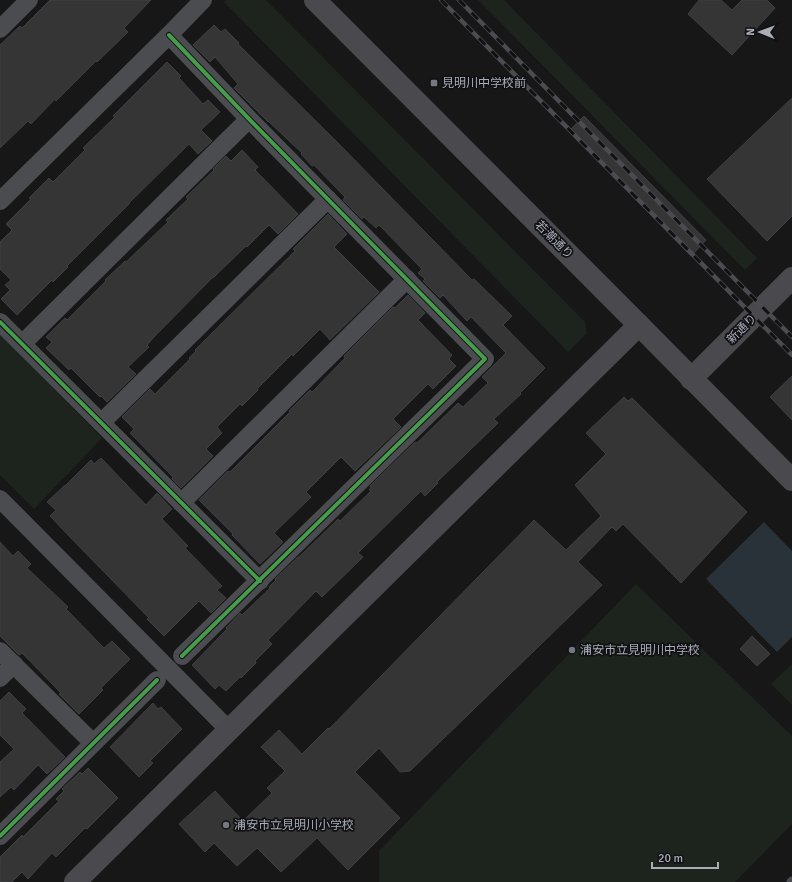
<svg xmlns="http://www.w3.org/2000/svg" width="792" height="882" font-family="Signika,'Noto Sans JP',sans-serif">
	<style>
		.green { fill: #1d241e }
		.water { fill: #2a3239 }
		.building { fill: #353536; stroke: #3f4043 }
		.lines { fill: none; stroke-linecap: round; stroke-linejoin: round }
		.lane { stroke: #4b4c50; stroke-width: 9 }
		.street { stroke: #4b4c50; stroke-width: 18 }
		.secondary { stroke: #4a4a4e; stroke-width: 22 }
		.rail-casing { stroke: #4b4c4f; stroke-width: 4.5 }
		.rail { stroke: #111113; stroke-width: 3; stroke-dasharray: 9; stroke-linecap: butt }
		.cycleway-casing { stroke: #111113; stroke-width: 6 }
		.cycleway { stroke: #469c4c; stroke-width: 4 }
		.poi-dot { fill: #757880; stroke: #111113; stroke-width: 1.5 }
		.labels { text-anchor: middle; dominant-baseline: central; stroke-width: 3.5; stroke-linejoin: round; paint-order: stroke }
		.poi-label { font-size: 12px; fill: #a8adb8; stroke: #111113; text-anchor: start }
		.street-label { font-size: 12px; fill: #a8adb8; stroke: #111113 }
	</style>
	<rect width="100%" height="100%" fill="#171717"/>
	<g class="green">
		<path d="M226,0H266L585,322L587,333L568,352L224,2Z"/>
		<path d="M478,0H504L757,258L745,270Z"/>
		<path d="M0,334L102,438L34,509L0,475Z"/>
		<path d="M636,584L792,736V824L735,882H379V851Z"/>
		<path d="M792,664V705L771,684Z"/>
	</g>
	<path class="water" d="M764,522L792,551V637L777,652L706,579Z"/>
	<g class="building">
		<path d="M50,0H151L124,28L128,32L97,62L96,61L56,101L55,99L31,124L28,121L0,148V45L20,26L22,28Z"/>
		<path d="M699,0H721L732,10L742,0H767L775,8L732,55L688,14Z"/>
		<path d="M214,25L221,32L225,29L239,43L238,44L339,144L472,280L474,279L512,316L503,325L545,368L520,393L521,394L494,419L498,423L437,482L438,483L425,496L421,491L358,553L363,557L322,597L316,591L268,640L272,644L255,661L256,663L241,678L240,677L226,691L219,685L215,689L192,665L227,629L226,628L240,613L242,615L270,588L269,587L276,580L275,579L298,557H299L338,519L340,521L371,491L369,490L371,488L370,486L415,442L417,443L458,403L463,407L488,383L482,377L506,353L471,317L467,321L443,295L440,298L423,281L425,279L418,273L422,269L379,225L376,228L364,217L362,219L343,200L345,197L314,165L312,166L301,154L302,153L268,121V122L234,88L238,84L215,57L210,62L193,45Z"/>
		<path d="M167,62L181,76L179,78L203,104L208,100L220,112L201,130L212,141L198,154L189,144L129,203H130L67,266L68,267L53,282L52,280L17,315L1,299L10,290L5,285L11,280L0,269V242L12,230L6,224L31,199L29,198L49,178L53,182L85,150L83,148L115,117L113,116Z"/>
		<path d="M792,98V216L767,241L707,179Z"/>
		<path d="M584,116L706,240L691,256L569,131Z"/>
		<path d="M242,150L258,167L255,170L298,214L278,234L269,225L247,247L246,246L213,278V277L154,337L147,345L149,347L128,367L136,374L107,402L101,396L100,397L71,368L69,370L46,348L52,342L46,337L65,318L67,320L106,281L105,280L125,261L126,262L168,222L166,220L188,199L186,197L214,170L213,169L226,156L231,161Z"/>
		<path d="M328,214L347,234L334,247L379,292L330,340L320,329L293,356L292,354L257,389L258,390L242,406L240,404L217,427L222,433L206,449L213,456L181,488L172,479L173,477L130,433L134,429L122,417L150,389L155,394L190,359L189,358L196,351L195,350L295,251L293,249Z"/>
		<path d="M408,295L425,313L418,320L452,355L449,359L456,366L433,389L428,384L393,419L401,427L355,471L341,457L306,492L311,497L274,533L283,542L260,564L232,535L233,534L199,500L228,471L230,472L290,412L289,411L310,390L312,392L345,358L344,356L393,307L395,308Z"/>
		<path d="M792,376V420L770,397Z"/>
		<path d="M624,397L628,401L632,398L747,512L681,583L623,524L616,531L612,527L578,562L602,585L410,771L400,772L379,748L355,772L400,818L348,870L317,838L281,872L257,848L237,866L214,843L205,852L179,824L215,791L243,821L272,793L267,788L285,771L261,747L279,730L302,754L328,728L329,729L534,520L566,550L601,516L575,485L606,454L586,433Z"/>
		<path d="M101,458L146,505L157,493L172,509L162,519L188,546L185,548L222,586L217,590L226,598L211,613L199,601L164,636L147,619L149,618L68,535L50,516L56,510L47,502L64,486H65L91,460L94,464Z"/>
		<path d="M0,542L13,556L18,551L31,564L27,568L68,607L66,609L104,648L112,641L130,659L101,688L103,690L79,714L59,694L61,693L22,653L19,655L0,636Z"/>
		<path d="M752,636L770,654L757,666L740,649Z"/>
		<path d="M9,692L26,709L22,713L65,757L47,774L38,765L14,790L11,787L0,797V762L14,749L0,735V701Z"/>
		<path d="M153,703L158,709L161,707L182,729L150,761L153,763L139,777L110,747Z"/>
		<path d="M88,768L118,798L87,829L85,828L56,857L52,853L28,879L22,872L12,882H0V857L22,835L23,837L59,801L56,799L64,791L62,789L80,772L82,774Z"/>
	</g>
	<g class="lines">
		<path class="lane" d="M791,882L792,881"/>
		<g class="street">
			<path d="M0,29L29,0"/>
			<path d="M169,35L249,119L485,359L182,656"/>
			<path d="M0,201L169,35L203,0"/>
			<path d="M0,322L260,581"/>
			<path d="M22,344L249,119"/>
			<path d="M101,423L328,199"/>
			<path d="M0,499L229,730"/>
			<path d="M181,503L407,279"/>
			<path d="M0,651L93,743"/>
			<path d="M0,678L14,664"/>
			<path d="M0,836L157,680"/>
		</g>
		<g class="secondary">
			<path d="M315,0L639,325L792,480"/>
			<path d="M691,379L792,278"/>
			<path d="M75,882L639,325"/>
		</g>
		<defs>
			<g id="rail">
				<path d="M441,0L792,355"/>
				<path d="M459,0L792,337"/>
			</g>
		</defs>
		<use href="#rail" class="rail-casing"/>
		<use href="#rail" class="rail"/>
		<defs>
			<g id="cycleway">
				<path d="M169,35L249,119L485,359L182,656"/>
				<path d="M0,322L260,581"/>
				<path d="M0,836L157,680"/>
			</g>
		</defs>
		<use href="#cycleway" class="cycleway-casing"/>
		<use href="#cycleway" class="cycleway"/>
	</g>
	<g class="poi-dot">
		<rect x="430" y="79" width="8" height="8" rx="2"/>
		<circle cx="572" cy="650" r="4"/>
		<circle cx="226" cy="825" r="4"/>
	</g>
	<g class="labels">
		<g class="poi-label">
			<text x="442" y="83">見明川中学校前</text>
			<text x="580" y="650">浦安市立見明川中学校</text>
			<text x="234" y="825">浦安市立見明川小学校</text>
		</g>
		<g class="street-label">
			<text transform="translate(554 240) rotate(45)">若潮通り</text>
			<text transform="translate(742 329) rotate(-45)">新通り</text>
		</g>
	</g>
	<g transform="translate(760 32) rotate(271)" stroke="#111113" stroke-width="3" paint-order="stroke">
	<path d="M0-3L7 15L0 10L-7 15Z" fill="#a8adb8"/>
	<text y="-6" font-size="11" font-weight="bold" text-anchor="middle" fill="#a8adb8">N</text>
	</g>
	<path d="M652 862v6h66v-6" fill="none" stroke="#a8adb8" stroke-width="2"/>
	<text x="658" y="862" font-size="12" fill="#a8adb8" stroke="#111113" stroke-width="3" paint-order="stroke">20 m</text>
</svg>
